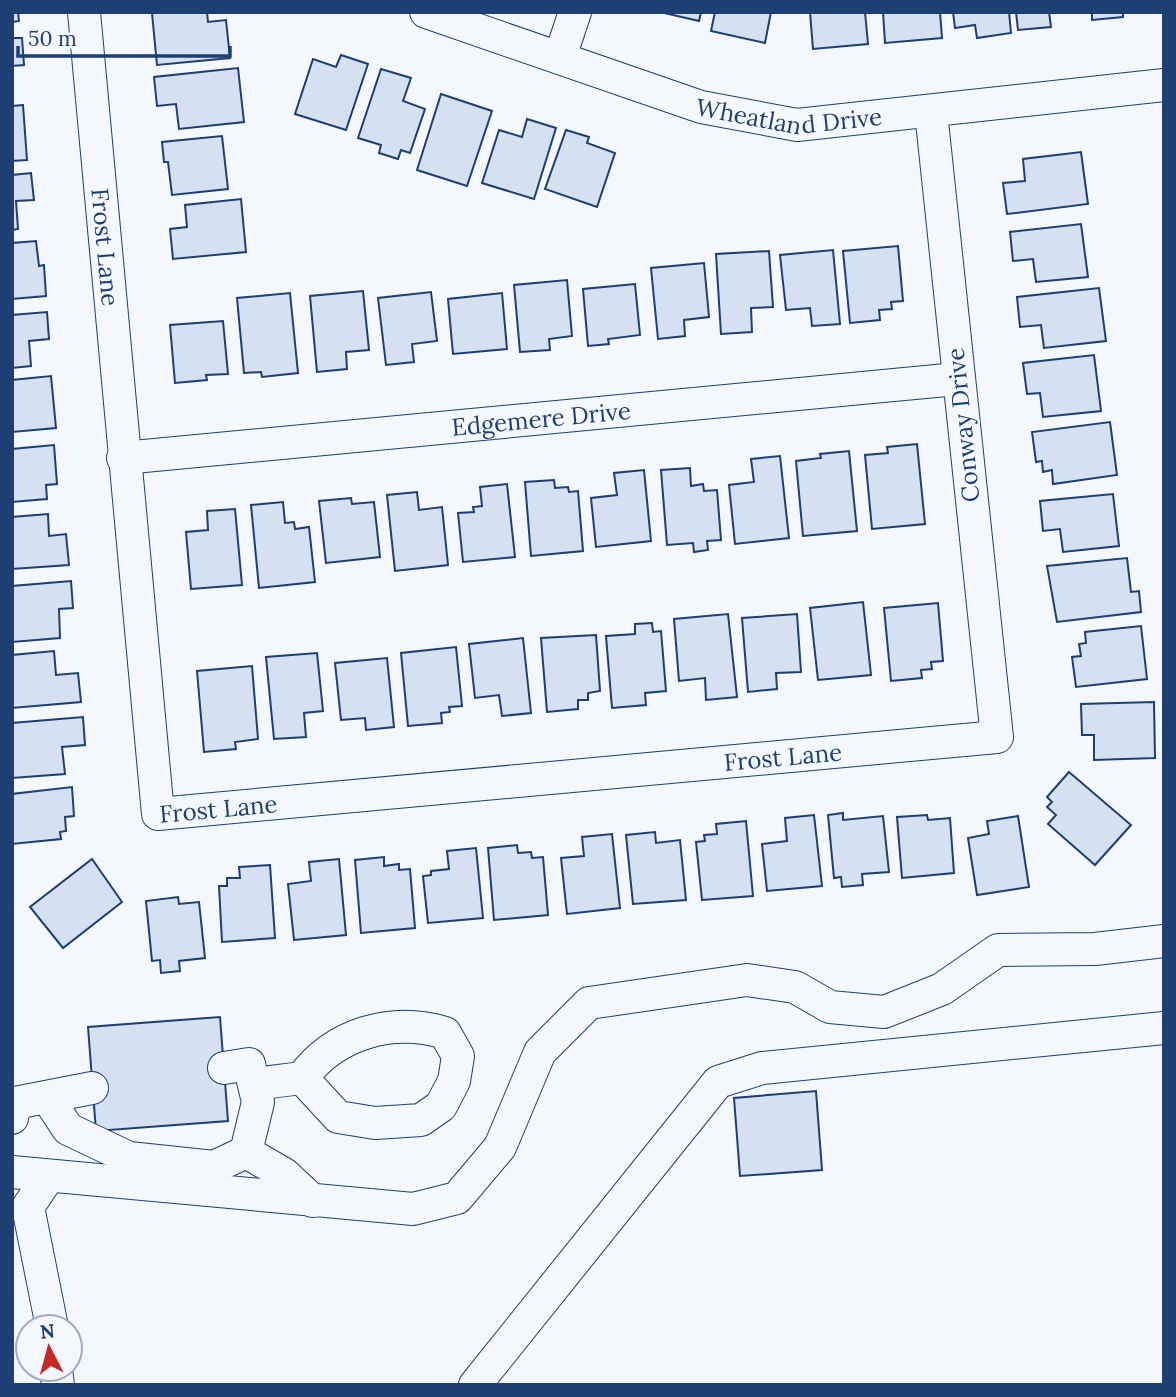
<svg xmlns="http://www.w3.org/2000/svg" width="1176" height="1397" font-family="Lora,serif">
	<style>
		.building { fill: #d5e0f0; stroke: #1d3f73; stroke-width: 2 }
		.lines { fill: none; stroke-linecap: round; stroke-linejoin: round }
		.minor-casing { stroke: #1d3f73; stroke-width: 34 }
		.minor { stroke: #f4f7fb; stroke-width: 32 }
		.labels { text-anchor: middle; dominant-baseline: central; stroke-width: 5; stroke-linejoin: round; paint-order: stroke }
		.street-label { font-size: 24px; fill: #1d3f73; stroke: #f4f7fb }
	</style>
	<rect width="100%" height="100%" fill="#f4f7fb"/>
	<g class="building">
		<path d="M12,12H18L19,21L12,22Z"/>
		<path d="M207,12L208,22L226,20L230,58L157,65L152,13Z"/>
		<path d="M660,12H701L699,21Z"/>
		<path d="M715,12H771L765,43L711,31Z"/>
		<path d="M810,12H865L868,44L813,49Z"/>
		<path d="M883,12H940L942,38L885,43Z"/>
		<path d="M953,12H1009L1011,33L977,38L975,25L955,28Z"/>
		<path d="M1016,12H1049L1051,27L1018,30Z"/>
		<path d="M1092,12H1123V17L1092,20Z"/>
		<path d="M12,38H22L24,65L12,66Z"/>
		<path d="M341,55L368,64L346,130L295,114L313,59L336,67Z"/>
		<path d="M238,68L244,122L179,129L176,104L157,106L154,77Z"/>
		<path d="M381,69L411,78L403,101L425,109L410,153L401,150L398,159L379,153L381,145L358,138Z"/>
		<path d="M441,94L492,111L467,186L417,170Z"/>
		<path d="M23,105L27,160L12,161V106Z"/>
		<path d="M527,119L556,128L534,199L482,183L499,130L522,137Z"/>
		<path d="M566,130L589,137L587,143L615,153L597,207L545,189Z"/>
		<path d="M222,136L228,189L172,195L168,162H164L162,142Z"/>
		<path d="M1081,152L1088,204L1007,214L1003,183L1025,181L1023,159Z"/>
		<path d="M31,173L34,200L16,201L18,229L12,230V175Z"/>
		<path d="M241,199L246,252L173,259L170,229L187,227L185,205Z"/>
		<path d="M1081,224L1088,277L1036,282L1033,259L1013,261L1010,232Z"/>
		<path d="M36,241L39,266L44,265L46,296L12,299V243Z"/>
		<path d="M898,246L903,301L891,302L892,309L879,310L880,320L850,323L843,251Z"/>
		<path d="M833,250L840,324L812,326L810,308L786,310L780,255Z"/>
		<path d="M769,251L773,307L751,308L752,332L721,334L716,254Z"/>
		<path d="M704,263L709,317L684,320L685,336L658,339L651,268Z"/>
		<path d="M567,280L572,336L549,339L550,350L520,352L514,285Z"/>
		<path d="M635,284L640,335L608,339L609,344L588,346L583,289Z"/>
		<path d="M1099,288L1106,341L1044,348L1041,325L1020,327L1017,297Z"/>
		<path d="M363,291L369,350L346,352L347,369L317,372L310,296Z"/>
		<path d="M431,292L437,341L412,344L414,362L386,365L378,298Z"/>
		<path d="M290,293L298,373L262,377L261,372L244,373L237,298Z"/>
		<path d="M502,293L507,349L453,354L448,299Z"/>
		<path d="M47,312L49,339L29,341L31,366L12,368V315Z"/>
		<path d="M223,321L228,374L206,375L207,380L175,383L170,325Z"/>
		<path d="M1094,355L1101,411L1043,417L1040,393L1027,394L1023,363Z"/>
		<path d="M51,376L56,428L12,432V380Z"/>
		<path d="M1110,422L1117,475L1053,484L1052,470L1043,472L1042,461L1036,462L1032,432Z"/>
		<path d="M917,444L925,524L872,529L865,455L888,453L887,447Z"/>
		<path d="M54,445L57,484L46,485L47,499L12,502V449Z"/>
		<path d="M849,451L857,531L803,536L796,461L821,458L820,454Z"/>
		<path d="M780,456L789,538L735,544L729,485L754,482L751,459Z"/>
		<path d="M690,468L691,486L703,484L704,491L717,490L721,540L707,541L708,550L694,552L693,543L667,545L661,470Z"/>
		<path d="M644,470L651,541L596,547L591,498L617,495L614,473Z"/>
		<path d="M554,480L555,488L568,487L569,492L578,491L583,551L531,556L525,482Z"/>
		<path d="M507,484L515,557L463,562L458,513L474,512L473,507L482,506L480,487Z"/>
		<path d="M417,492L419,510L442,507L448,565L395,571L387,495Z"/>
		<path d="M1113,494L1119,546L1063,552L1060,529L1043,531L1040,501Z"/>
		<path d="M351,498L352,504L374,502L380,557L326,563L319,501Z"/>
		<path d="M283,502L285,523L294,522L295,529L309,527L315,582L259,588L251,505Z"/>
		<path d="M235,509L242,585L191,589L186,532L208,530L207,511Z"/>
		<path d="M48,514L49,536L66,534L69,565L12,569V517Z"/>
		<path d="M1127,558L1131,592L1139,591L1141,612L1057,622L1047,566Z"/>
		<path d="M71,581L73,608L59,609L60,638L12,642V586Z"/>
		<path d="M863,602L871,675L818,680L810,608Z"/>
		<path d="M938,603L943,661L931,662L932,669L921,670L922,678L891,681L884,608Z"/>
		<path d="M728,614L737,697L706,700L705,678L679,681L674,619Z"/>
		<path d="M797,614L801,672L776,673L777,689L748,692L742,618Z"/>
		<path d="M652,623L653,632L661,631L666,691L645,693L646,705L612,708L606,636L635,634V624Z"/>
		<path d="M1141,626L1147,679L1076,687L1072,657L1081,656L1079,644L1086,643L1085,632Z"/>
		<path d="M596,635L600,691L588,693V700H578V709L547,712L541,638Z"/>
		<path d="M523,638L531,713L502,716L499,695L475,698L469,644Z"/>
		<path d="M456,647L462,706L449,707L450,712L441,713L442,723L408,726L401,653Z"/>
		<path d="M54,651L56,675L78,673L81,702L12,708V655Z"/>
		<path d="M317,653L323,711L304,713L306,737L274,739L266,657Z"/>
		<path d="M387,658L394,727L366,730L365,718L341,720L335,663Z"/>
		<path d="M252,666L258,739L235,742L236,749L204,752L197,671Z"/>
		<path d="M1154,702L1155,758L1094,760V735H1082L1081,704Z"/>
		<path d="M83,717L85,745L62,747L65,774L12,778V723Z"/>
		<path d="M1069,772L1131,825L1095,865L1048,824L1056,815L1047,807L1052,802L1047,797Z"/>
		<path d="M72,787L74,816L65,817L66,831L60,832L61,839L12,844V794Z"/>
		<path d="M843,813V820L883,816L889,872L862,874L863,885L842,887L841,877L834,878L828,815Z"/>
		<path d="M814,815L822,886L767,891L762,844L787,841L785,818Z"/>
		<path d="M927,815L928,820L950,818L954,873L902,878L897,817Z"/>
		<path d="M1018,816L1029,887L977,895L968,838L989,834L987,821Z"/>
		<path d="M746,821L753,896L702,900L696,842L705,841L704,835L717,834L716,824Z"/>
		<path d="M655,832L656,843L680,840L686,900L633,904L626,835Z"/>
		<path d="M612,834L620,908L567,914L561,858L584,856L582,837Z"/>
		<path d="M517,845L518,853L531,852L532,858L543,857L548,915L494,920L488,848Z"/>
		<path d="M476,848L483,918L428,923L423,876L431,875V871L449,869L447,851Z"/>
		<path d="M384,857V866L399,864V870L410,869L415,928L361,933L355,860Z"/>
		<path d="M92,859L122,902L63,948L30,907Z"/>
		<path d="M339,859L346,935L294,940L288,884L311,881L309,862Z"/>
		<path d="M270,865L275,938L222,942L219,886H227V878H240L239,867Z"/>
		<path d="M178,897L179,904L199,902L205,958L179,961L180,971L161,973L160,960L152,961L146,901Z"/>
		<path d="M220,1017L228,1121L96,1131L88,1027Z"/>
		<path d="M816,1091L822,1170L740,1176L734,1098Z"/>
	</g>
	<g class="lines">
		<defs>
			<g id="minor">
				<path id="s1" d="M84,12L158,814L997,737L931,112"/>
				<path id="s2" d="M426,12L701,107L797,125L1164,85"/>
				<path d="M560,57L575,12"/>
				<path id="s3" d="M123,458L957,379"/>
				<path d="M254,1084L302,1078L338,1117L375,1123L421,1120L441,1106L454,1081L458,1056L445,1033C392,1017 335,1033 302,1078"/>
				<path d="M47,1097L68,1129L129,1158L214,1167L246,1152L258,1102L249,1064L224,1068"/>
				<path d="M12,1118L15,1103L92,1088"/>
				<path d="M246,1152L284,1174L313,1201"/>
				<path d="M12,1172L413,1209L457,1198L500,1147L540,1052L589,1003L747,980L795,987L830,1007L884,1012L942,989L998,950L1095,949L1164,941"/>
				<path d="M48,1177L28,1207L52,1327"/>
				<path d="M56,1369L58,1385"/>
				<path d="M475,1385L718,1082L762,1068L1164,1028"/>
			</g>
		</defs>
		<use href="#minor" class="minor-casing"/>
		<use href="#minor" class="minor"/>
	</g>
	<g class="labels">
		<g class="street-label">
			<text stroke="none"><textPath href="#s2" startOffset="380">Wheatland Drive</textPath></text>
			<text stroke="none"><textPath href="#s1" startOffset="236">Frost Lane</textPath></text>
			<text stroke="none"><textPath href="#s3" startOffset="420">Edgemere Drive</textPath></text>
			<text transform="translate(963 425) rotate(-96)">Conway Drive</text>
			<text stroke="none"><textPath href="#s1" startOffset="1433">Frost Lane</textPath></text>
			<text stroke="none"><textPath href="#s1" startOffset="866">Frost Lane</textPath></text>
		</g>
	</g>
	<rect width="1176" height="1397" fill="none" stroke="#1d3f73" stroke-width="28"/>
	<g transform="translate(49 1348) rotate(354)"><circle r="33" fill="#f4f7fb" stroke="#9eadc5" stroke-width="2"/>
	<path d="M0-5L12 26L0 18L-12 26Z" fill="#c62828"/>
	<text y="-10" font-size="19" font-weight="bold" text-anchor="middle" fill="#1d3f73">N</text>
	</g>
	<path d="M18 46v10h212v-10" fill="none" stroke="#1d3f73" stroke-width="3.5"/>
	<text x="28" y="46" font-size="21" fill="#1d3f73" stroke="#f4f7fb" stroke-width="5" paint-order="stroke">50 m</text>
</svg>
